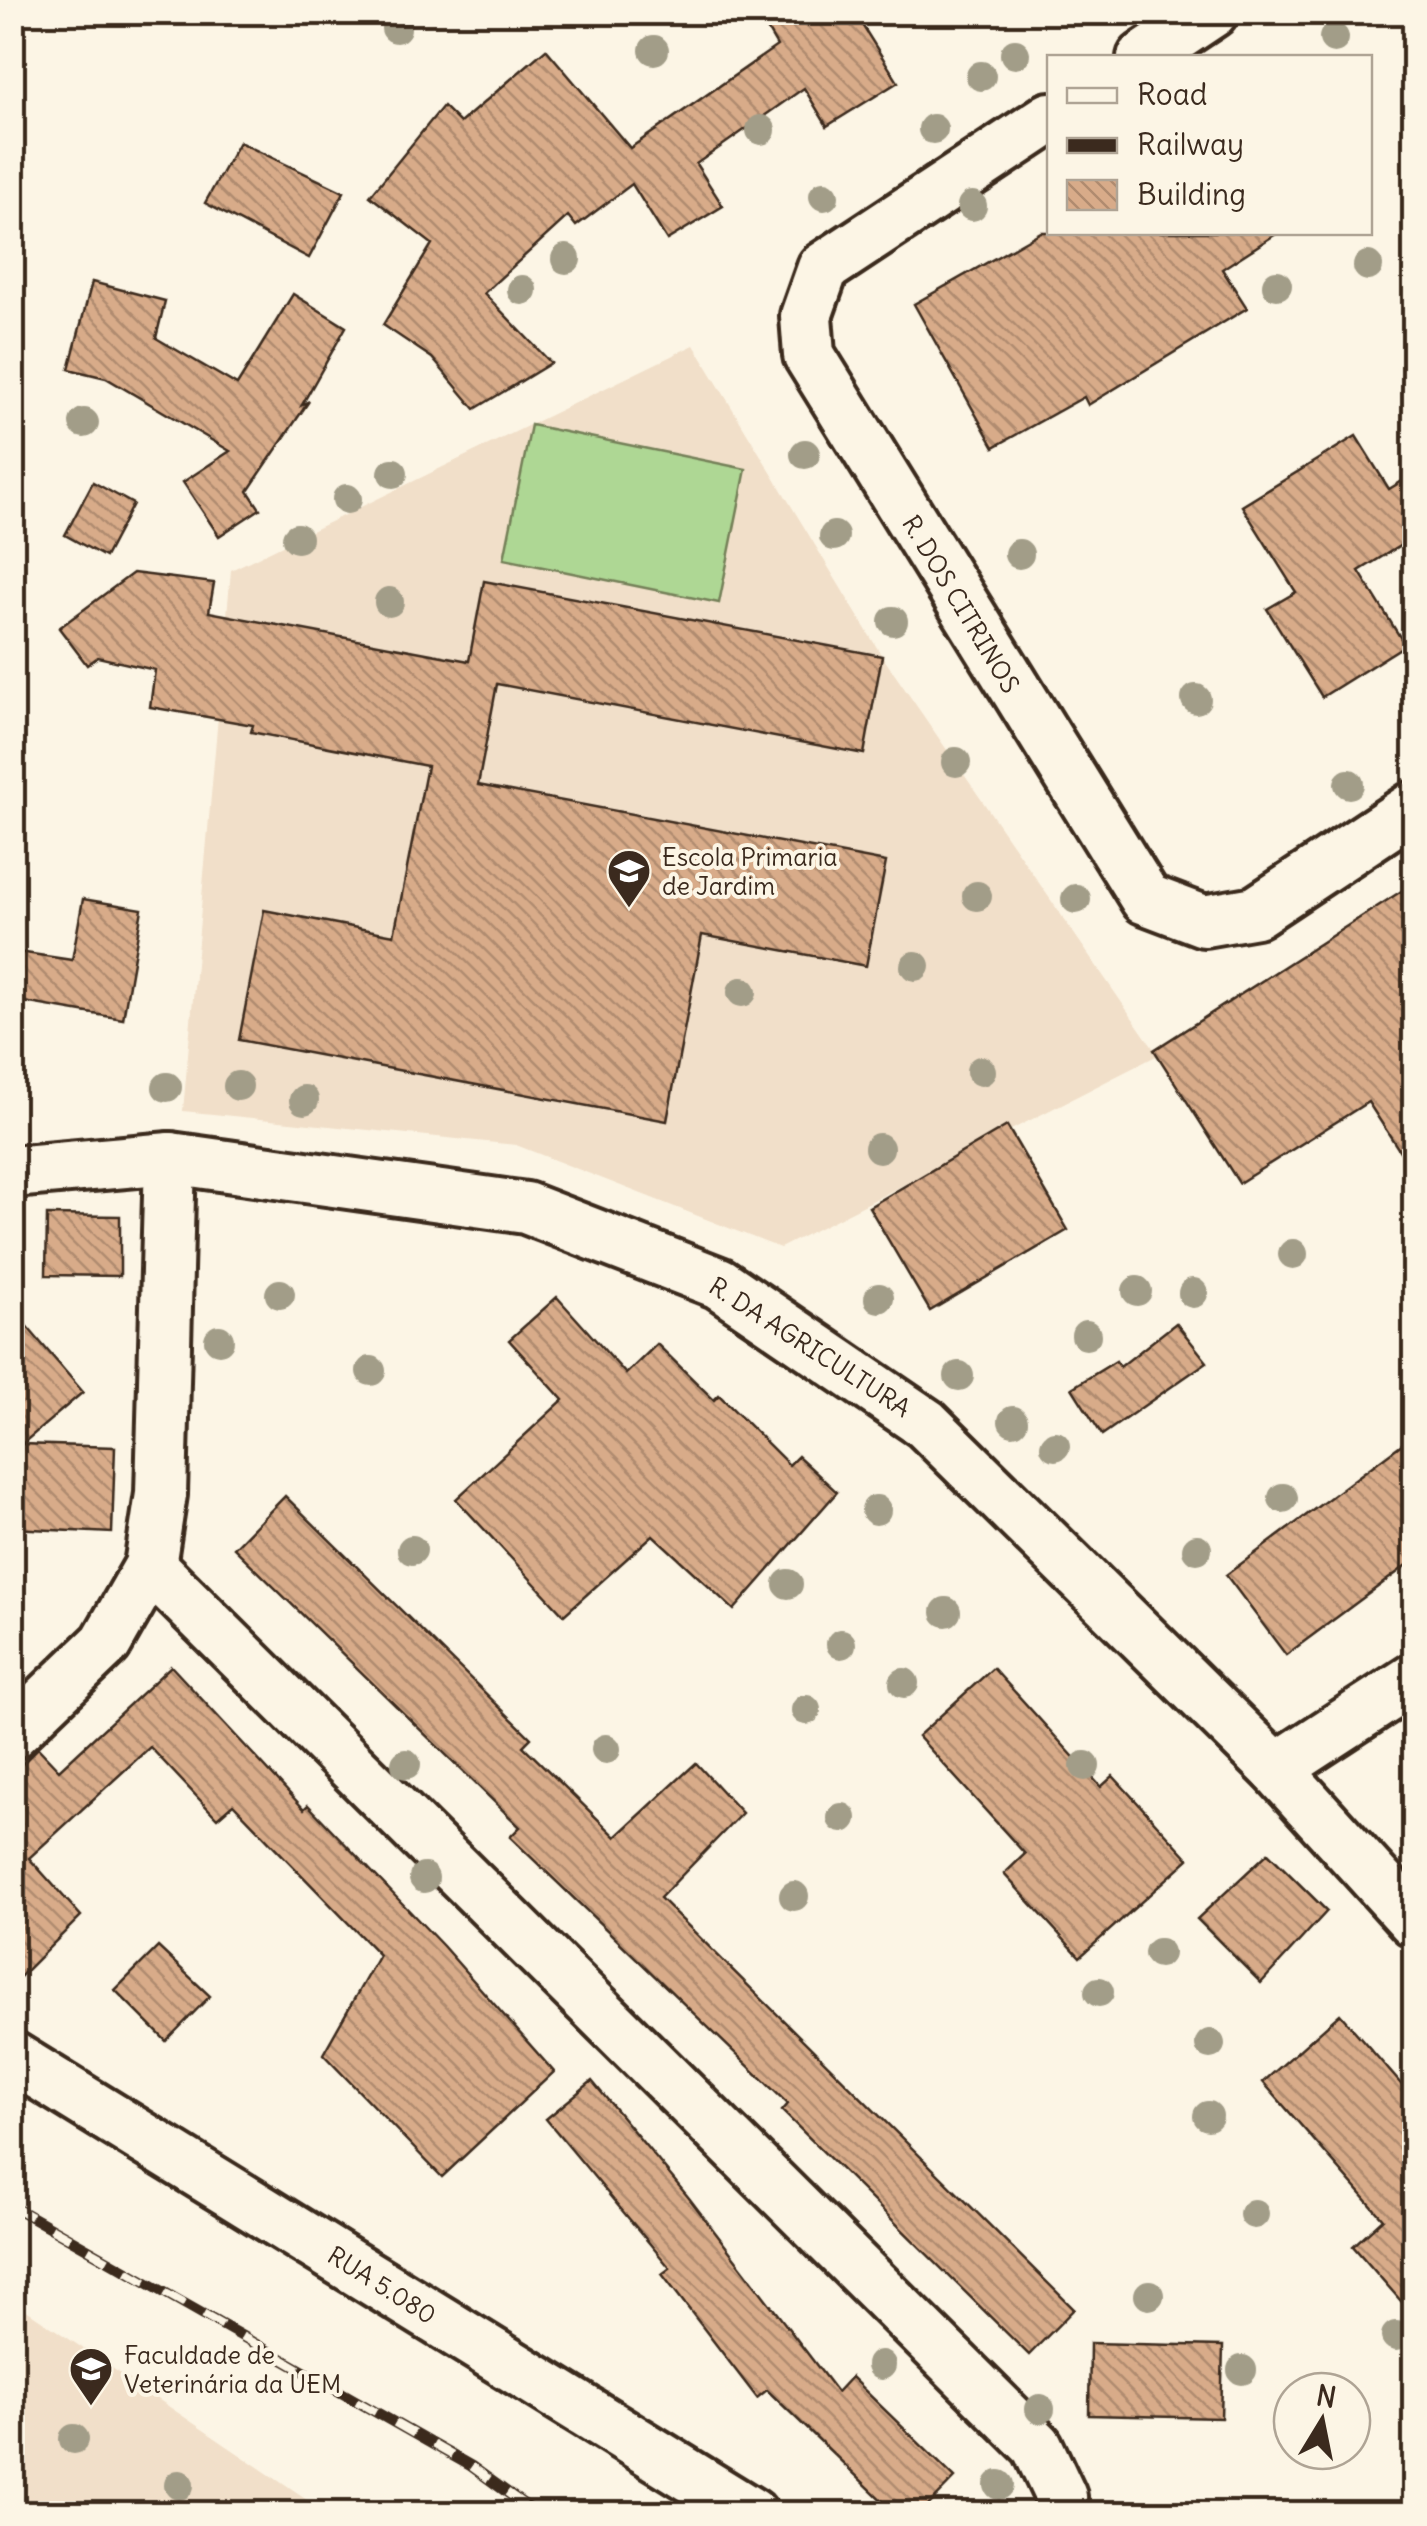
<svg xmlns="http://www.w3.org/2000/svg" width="1427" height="2526" font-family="Delius,sans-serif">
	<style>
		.built { fill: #f1dfc9 }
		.grass { fill: #aed794; stroke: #748059; stroke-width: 2.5 }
		.building { fill: url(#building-back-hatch); stroke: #3b2a1e; stroke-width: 2.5 }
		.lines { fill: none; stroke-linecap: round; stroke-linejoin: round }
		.street-casing { stroke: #3b2a1e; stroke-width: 58 }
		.street { stroke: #fcf5e5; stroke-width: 50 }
		.rail-casing { stroke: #3b2a1e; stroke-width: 11 }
		.rail { stroke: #fcf5e5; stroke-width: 8; stroke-dasharray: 22; stroke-linecap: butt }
		.tree { fill: #a29d88 }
		.labels { text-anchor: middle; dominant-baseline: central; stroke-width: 8; stroke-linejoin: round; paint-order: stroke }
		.street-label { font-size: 25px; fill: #3b2a1e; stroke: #fcf5e5 }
		.poi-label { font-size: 25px; fill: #3b2a1e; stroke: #fcf5e5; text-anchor: start }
	</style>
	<defs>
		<pattern id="building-back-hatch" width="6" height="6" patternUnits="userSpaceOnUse" patternTransform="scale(2.5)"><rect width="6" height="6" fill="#d8ab89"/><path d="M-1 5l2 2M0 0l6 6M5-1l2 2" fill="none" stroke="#b08b6f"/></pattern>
	</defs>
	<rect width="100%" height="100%" fill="#fcf5e5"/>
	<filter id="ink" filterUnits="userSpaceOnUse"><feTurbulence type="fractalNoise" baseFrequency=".01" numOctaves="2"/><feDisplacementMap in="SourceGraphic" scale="20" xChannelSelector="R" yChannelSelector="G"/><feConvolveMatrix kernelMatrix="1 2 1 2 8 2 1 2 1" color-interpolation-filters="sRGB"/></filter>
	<g filter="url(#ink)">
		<g class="built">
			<path d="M694,345L882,656L1158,1055L780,1248L516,1145L183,1111L231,570Z"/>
			<path d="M12,2301H13L326,2513H13Z"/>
		</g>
		<path class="grass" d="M531,425L746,469L719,603L504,559Z"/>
		<g class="building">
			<path d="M757,12H854L898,82L827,126L804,88L696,164L723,206L667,240L632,184L576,226L568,216L484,293L551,363L475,409L432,358L383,325L432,244L370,196L443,106L460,123L546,49L630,148L777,46Z"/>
			<path d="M239,142L344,192L309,258L205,203Z"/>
			<path d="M1041,232H1279L1222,269L1247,308L1088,405L1084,397L994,447L914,304Z"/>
			<path d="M92,282L165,301L156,338L237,385L293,294L346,327L302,405L309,401L248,491L260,509L219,536L183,482L230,451L106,378L69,369Z"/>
			<path d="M1356,436L1389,489L1414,474V537L1359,571L1405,645L1322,697L1267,609L1296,592L1242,506Z"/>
			<path d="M93,482L133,504L105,557L65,535Z"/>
			<path d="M133,573L214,583L209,612L469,661L484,581L882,656L864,754L497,684L478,785L886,862L866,966L702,935L667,1121L239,1040L264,910L394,935L427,766L251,732L253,725L150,707L155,670L98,657L87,665L59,628Z"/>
			<path d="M1414,883V1173L1368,1102L1239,1183L1154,1050Z"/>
			<path d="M83,899L142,909L123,1019L12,1000V951L72,960Z"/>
			<path d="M1007,1126L1068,1230L930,1311L869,1207Z"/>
			<path d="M47,1215L120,1216V1276L46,1275Z"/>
			<path d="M557,1297L626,1374L657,1344L714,1400L719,1395L789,1465L798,1456L837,1492L734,1610L653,1535L564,1615L456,1499L563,1400L509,1340Z"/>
			<path d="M12,1309L83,1392L22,1444L115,1447L112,1533L12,1528Z"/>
			<path d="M1176,1323L1207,1362L1102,1435L1072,1388L1116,1361L1120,1367Z"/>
			<path d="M1414,1435V1560L1286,1655L1226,1575Z"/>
			<path d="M285,1496L531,1738L523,1746L616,1837L696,1763L742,1813L660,1898L1074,2309L1029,2355L782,2111L788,2104L510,1837L520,1827L234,1548Z"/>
			<path d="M171,1666L304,1809L308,1805L443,1946L554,2072L442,2177L323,2054L379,1955L233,1804L217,1818L150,1747L29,1858L81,1916L12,1985V1774L38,1748L59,1770Z"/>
			<path d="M993,1668L1101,1787L1113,1776L1189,1859L1080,1957L1004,1874L1025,1854L918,1736Z"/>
			<path d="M1268,1853L1327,1911L1261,1983L1197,1919Z"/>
			<path d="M158,1947L210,1996L166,2041L115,1990Z"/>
			<path d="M1340,2014L1414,2099V2316L1353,2246L1383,2219L1263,2082Z"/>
			<path d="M592,2081L689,2198L837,2392L851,2377L955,2478L920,2514H896L767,2390L757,2398L662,2274L670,2268L546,2119Z"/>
			<path d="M1090,2343L1223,2346L1221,2418L1089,2415Z"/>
		</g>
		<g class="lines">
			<defs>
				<g id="street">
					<path d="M1143,58L1212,12"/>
					<path d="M1050,118L823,268L806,316L809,355L1146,899L1204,921L1256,912L1414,807"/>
					<path d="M12,1172L170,1158L526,1208L719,1283L926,1424L1276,1769L1414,1921"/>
					<path d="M150,1566L1037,2446L1061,2497L1062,2514"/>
					<path d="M12,1733L106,1643L150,1566L161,1494L170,1158"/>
					<path d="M1276,1769L1414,1679"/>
					<path d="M12,2057L752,2514"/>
				</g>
			</defs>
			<use href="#street" class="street-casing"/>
			<use href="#street" class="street"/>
			<defs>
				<path id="rail" d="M12,2206L471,2466L537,2514"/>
			</defs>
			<use href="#rail" class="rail-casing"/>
			<use href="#rail" class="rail"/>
		</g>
		<g class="tree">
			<circle cx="396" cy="28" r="15"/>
			<circle cx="1334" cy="38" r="15"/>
			<circle cx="654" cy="50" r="15"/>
			<circle cx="1015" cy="54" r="15"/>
			<circle cx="981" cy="76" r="15"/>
			<circle cx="933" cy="129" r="15"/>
			<circle cx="761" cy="130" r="15"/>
			<circle cx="824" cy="196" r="15"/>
			<circle cx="972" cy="206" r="15"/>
			<circle cx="566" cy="259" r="15"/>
			<circle cx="1368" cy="266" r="15"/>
			<circle cx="1277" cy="285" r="15"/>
			<circle cx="522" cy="290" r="15"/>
			<circle cx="84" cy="423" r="15"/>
			<circle cx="805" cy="454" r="15"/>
			<circle cx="393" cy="473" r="15"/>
			<circle cx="347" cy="499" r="15"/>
			<circle cx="834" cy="536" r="15"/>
			<circle cx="297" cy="538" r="15"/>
			<circle cx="1019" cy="554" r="15"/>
			<circle cx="389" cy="602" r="15"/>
			<circle cx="893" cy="621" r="15"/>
			<circle cx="1196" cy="699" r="15"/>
			<circle cx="956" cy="762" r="15"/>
			<circle cx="1349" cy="784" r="15"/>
			<circle cx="977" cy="896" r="15"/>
			<circle cx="1076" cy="899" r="15"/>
			<circle cx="915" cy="966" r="15"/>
			<circle cx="742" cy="992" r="15"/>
			<circle cx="981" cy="1071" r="15"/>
			<circle cx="238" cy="1086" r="15"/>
			<circle cx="167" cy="1087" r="15"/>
			<circle cx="304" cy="1100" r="15"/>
			<circle cx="879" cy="1148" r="15"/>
			<circle cx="1293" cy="1254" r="15"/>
			<circle cx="1137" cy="1291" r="15"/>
			<circle cx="1193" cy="1293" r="15"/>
			<circle cx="280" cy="1294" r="15"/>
			<circle cx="879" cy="1298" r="15"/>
			<circle cx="1086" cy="1335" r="15"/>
			<circle cx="219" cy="1340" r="15"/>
			<circle cx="371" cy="1371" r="15"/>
			<circle cx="959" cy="1376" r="15"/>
			<circle cx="1013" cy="1421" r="15"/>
			<circle cx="1055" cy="1446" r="15"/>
			<circle cx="1283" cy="1498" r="15"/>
			<circle cx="876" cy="1510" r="15"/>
			<circle cx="1197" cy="1549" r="15"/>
			<circle cx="412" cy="1550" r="15"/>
			<circle cx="788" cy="1584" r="15"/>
			<circle cx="946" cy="1612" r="15"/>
			<circle cx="841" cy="1644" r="15"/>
			<circle cx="904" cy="1683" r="15"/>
			<circle cx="806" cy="1710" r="15"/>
			<circle cx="606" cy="1749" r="15"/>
			<circle cx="406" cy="1764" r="15"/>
			<circle cx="1085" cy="1766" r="15"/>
			<circle cx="842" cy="1818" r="15"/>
			<circle cx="424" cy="1878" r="15"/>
			<circle cx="794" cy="1896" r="15"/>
			<circle cx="1159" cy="1953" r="15"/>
			<circle cx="1099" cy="1992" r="15"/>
			<circle cx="1210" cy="2044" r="15"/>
			<circle cx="1208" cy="2116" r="15"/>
			<circle cx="1254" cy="2214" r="15"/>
			<circle cx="1149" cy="2295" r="15"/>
			<circle cx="1396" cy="2336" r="15"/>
			<circle cx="881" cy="2365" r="15"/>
			<circle cx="1242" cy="2370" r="15"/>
			<circle cx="1040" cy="2409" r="15"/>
			<circle cx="74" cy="2439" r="15"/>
			<circle cx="179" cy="2485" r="15"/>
			<circle cx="999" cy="2485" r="15"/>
		</g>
	</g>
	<defs>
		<symbol id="school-pin" viewBox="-11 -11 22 30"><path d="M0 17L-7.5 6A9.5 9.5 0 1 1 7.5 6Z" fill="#3b2a1e" stroke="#fcf5e5"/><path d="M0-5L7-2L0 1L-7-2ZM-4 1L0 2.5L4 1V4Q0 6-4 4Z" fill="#fff"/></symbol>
		<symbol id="university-pin" viewBox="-11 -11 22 30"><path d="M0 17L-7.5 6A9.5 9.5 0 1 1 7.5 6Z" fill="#3b2a1e" stroke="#fcf5e5"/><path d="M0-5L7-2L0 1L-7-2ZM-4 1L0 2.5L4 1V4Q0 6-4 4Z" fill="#fff"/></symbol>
	</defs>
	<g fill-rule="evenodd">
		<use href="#school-pin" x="604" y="846" width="50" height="68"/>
		<use href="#university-pin" x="66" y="2344" width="50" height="68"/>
	</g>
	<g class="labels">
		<g class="street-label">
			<text transform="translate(961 604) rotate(59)">R. DOS CITRINOS</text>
			<text transform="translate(810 1347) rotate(33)">R. DA AGRICULTURA</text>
			<text transform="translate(382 2285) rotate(32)">RUA 5.080</text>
		</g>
		<g class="poi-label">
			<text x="662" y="857">Escola Primaria<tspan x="662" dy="29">de Jardim</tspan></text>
			<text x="124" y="2355">Faculdade de<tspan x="124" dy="29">Veterinária da UEM</tspan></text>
		</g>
	</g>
	<rect width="1427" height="2526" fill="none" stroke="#fcf5e5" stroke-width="50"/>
	<rect x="25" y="25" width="1377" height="2476" fill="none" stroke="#3b2a1e" stroke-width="4" filter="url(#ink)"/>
	<rect x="1047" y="55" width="325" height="180" fill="#fcf5e5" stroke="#afa495" stroke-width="2.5"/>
	<rect x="1067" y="88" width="50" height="15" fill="#fcf5e5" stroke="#afa495" stroke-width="2.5"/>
	<text x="1137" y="105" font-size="30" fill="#3b2a1e">Road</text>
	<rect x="1067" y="138" width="50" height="15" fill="#3b2a1e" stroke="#afa495" stroke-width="2.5"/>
	<text x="1137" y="155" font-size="30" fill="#3b2a1e">Railway</text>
	<rect x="1067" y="180" width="50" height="30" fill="url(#building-back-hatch)" stroke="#afa495" stroke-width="2.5"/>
	<text x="1137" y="205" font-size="30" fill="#3b2a1e">Building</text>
	<g transform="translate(1322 2421) rotate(10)"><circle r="48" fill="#fcf5e5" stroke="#afa495" stroke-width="2.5"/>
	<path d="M0-8L18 38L0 25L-18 38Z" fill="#3b2a1e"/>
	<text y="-15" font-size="28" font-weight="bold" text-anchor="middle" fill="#3b2a1e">N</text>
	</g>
</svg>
